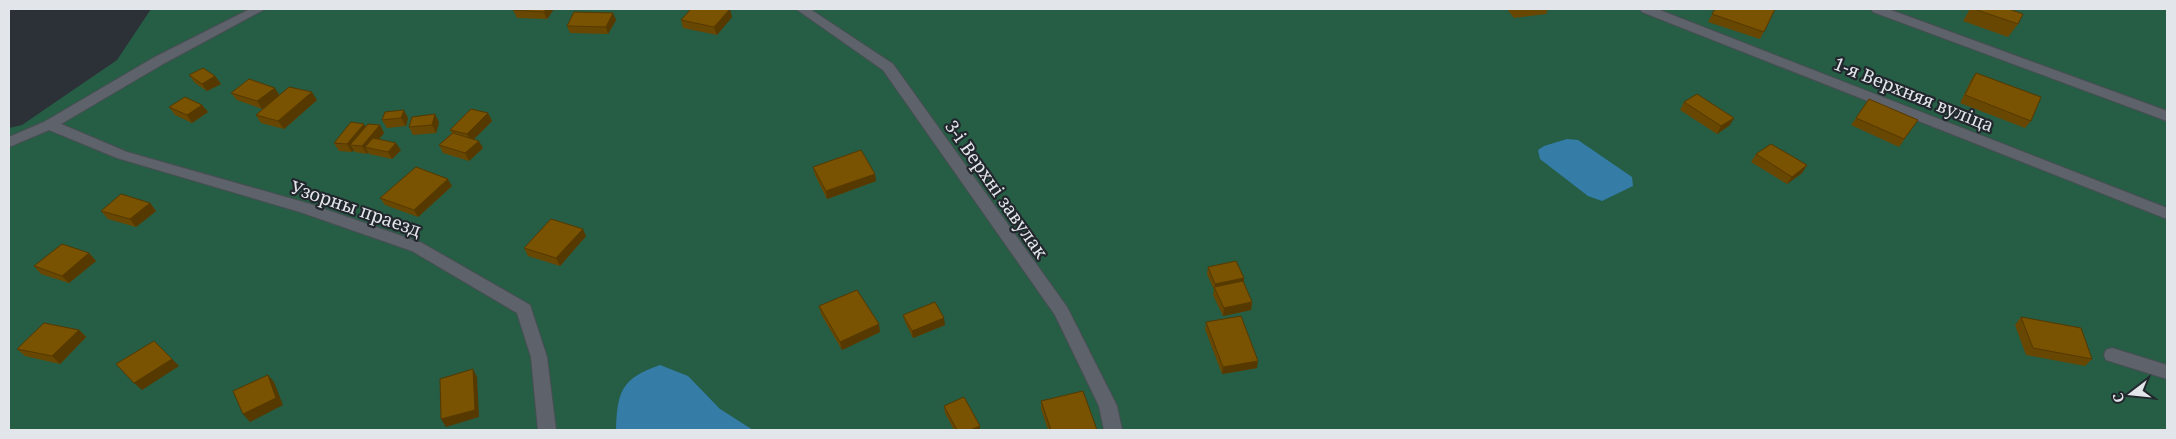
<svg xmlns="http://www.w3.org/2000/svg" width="2176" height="439" font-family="'Noto Serif',serif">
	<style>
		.green { fill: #255d45 }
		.water { fill: #357ca7 }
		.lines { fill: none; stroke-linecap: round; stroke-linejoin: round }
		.minor-casing { stroke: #4a4e54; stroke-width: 2 }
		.minor { fill: #5e636b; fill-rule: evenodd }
		.wall { fill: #684702 }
		.shaded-wall { fill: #553901 }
		.building { fill: #795202; stroke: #553901 }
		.labels { text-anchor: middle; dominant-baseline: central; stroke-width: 4.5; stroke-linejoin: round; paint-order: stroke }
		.street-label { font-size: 18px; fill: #e2e5ea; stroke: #22272d }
	</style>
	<rect width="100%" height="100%" fill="#2c3137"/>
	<path class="green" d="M151,9H2167V430H9V128L22,125L117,60Z"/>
	<g class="water">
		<path d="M1567,139L1578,140L1632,177L1633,186L1602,201L1588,196L1540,159L1538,150L1544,146Z"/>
		<path d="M660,365L688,376L720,409L753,430H616C617,391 622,378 660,365Z"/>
	</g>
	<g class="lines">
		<defs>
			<g id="minor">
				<path d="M250,9H265L163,64L61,124L127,152L310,204L422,243L530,305L547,357L556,430H538L531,357L517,313L412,251L300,212L117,158L49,130L9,147V137L44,122L153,58Z"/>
				<path d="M796,9H810L893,64L1067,307L1117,406L1122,430H1104L1099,406L1055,315L883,70Z"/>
				<path d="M1640,9H1657L2167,208V219L1642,12Z"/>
				<path d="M1871,9H1888L2167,111V121L1873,12Z"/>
				<path d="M2112,348L2167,365V379L2106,360L2104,355L2106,350Z"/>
			</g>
		</defs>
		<use href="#minor" class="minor-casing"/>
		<use href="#minor" class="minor"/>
	</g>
	<g class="wall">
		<path d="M514,9H554L547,19L517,18L513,10Z"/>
		<path d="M1507,9H1548L1546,14L1514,18Z"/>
		<path d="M1715,9H1775L1760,39L1708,22Z"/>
		<path d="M1970,9H2009L2018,24L2008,37L1963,21Z"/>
		<path d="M613,13L616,20L608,34L570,33L567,26Z"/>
		<path d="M732,17L717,35L683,28L681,20Z"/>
		<path d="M1976,73L2031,121L2025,128L1960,103L1971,80Z"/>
		<path d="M189,75L215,76L221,84L207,91L195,83Z"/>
		<path d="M231,93L280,95L317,100L284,129L261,123L256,115L274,100L262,109L237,100Z"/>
		<path d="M1684,102L1730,125L1717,134L1680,110Z"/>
		<path d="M202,105L208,112L192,123L175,115L169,107Z"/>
		<path d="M385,112L408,118L406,126L387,128L382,120Z"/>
		<path d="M488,113L492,121L474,139L483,148L469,161L443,153L439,145L452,133L450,130Z"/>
		<path d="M1856,118L1918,120L1899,147L1851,125Z"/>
		<path d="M439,122L436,133L413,135L409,127Z"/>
		<path d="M380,125L384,133L379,139L401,150L392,159L369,154L368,152L367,154L355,152L354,150L352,152L339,151L334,143L365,127Z"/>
		<path d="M1756,154L1807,165L1802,173L1787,184L1751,162Z"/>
		<path d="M813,167L876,181L827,199L815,175Z"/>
		<path d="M452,186L418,217L385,205L380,198Z"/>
		<path d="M150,203L156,211L136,227L108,219L101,211Z"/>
		<path d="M586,236L560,266L528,256L524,248Z"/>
		<path d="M89,253L96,261L69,283L41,274L34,266Z"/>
		<path d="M1208,267L1244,278L1243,282L1252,302L1251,310L1223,316L1213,295L1214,290L1207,274Z"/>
		<path d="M819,306L880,332L842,350L821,314Z"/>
		<path d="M903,315L945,325L913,338L905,322Z"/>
		<path d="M2021,317L2092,359L2085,366L2026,355L2015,325Z"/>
		<path d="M1206,322L1257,368L1222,374L1205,329Z"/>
		<path d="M79,330L86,337L60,364L25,356L17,349Z"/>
		<path d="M1041,401L1097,430H1048L1041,409Z"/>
		<path d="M944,406L980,426V430H954L945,413Z"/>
	</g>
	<g class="shaded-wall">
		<path d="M546,9H554L547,19L544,12Z"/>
		<path d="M730,9L732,17L717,35L714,27Z"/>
		<path d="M613,13L616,20L608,34L606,27Z"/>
		<path d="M215,76L221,84L207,91L202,84Z"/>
		<path d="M275,88L280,96L262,109L257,101Z"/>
		<path d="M312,92L317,100L284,129L278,121Z"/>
		<path d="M202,105L208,112L192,123L187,115Z"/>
		<path d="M404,110L408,118L406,126L401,118Z"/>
		<path d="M488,113L492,121L471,142L467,134Z"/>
		<path d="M435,114L439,122L436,133L432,125Z"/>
		<path d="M1734,118L1730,125L1717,134L1721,126Z"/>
		<path d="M364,124L368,131L350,145L354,150L352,152L347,144Z"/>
		<path d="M380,125L384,133L372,148L365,147L368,152L367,154L362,146Z"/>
		<path d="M479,141L483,148L469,161L465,153Z"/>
		<path d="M396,143L401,150L392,159L388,152Z"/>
		<path d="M1807,165L1802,173L1787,184L1792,177Z"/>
		<path d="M875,174L876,181L827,199L826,191Z"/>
		<path d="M448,179L452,186L418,217L414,210Z"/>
		<path d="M150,203L156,211L136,227L130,219Z"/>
		<path d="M583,229L586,236L560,266L556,258Z"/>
		<path d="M89,253L96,261L69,283L62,276Z"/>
		<path d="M1244,278L1243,285L1215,289V284Z"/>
		<path d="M1252,302L1251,310L1223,316L1224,308Z"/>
		<path d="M944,318L945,325L913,338L912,331Z"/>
		<path d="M879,324L880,332L842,350L840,342Z"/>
		<path d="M79,330L86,337L60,364L52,356Z"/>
		<path d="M172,359L179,366L142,390L134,383Z"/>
		<path d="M1258,361L1257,368L1222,374L1223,367Z"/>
		<path d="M473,369L477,377L479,417L446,427L441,419Z"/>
		<path d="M268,375L274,382L283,405L250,422L243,414Z"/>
		<path d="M980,426V430H970Z"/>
	</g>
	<g class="building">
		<path d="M514,9H546L544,12L513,10Z"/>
		<path d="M691,9H730L714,27L681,20Z"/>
		<path d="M1715,9H1775L1764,32L1712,14Z"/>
		<path d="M1974,9H2009L2023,14L2018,24Z"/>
		<path d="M574,12L613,13L606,27L567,26Z"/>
		<path d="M203,68L215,76L202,84L189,75Z"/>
		<path d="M1976,73L2041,97L2031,121L1965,95Z"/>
		<path d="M249,79L275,88L257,101L231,93Z"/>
		<path d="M289,87L312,92L278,121L256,115Z"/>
		<path d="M1697,94L1734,118L1721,126L1684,102Z"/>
		<path d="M185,97L202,105L187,115L169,107Z"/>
		<path d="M1869,99L1918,120L1904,139L1856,118Z"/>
		<path d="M471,109L488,113L467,134L450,130Z"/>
		<path d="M404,110L401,118L382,120L385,112Z"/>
		<path d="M435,114L432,125L409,127L412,117Z"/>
		<path d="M351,122L364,124L347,144L334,143Z"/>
		<path d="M368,124L380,125L362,146L350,145Z"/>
		<path d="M453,133L479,141L465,153L439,145Z"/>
		<path d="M373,138L396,143L388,152L365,147Z"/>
		<path d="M1771,144L1807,165L1792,177L1756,154Z"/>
		<path d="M861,150L875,174L826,191L813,167Z"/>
		<path d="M416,167L448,179L414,210L380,198Z"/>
		<path d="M121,194L150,203L130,219L101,211Z"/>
		<path d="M551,219L583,229L556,258L524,248Z"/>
		<path d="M62,244L89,253L62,276L34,266Z"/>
		<path d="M1236,261L1244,278L1215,284L1208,267Z"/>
		<path d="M1243,281L1252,302L1224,308L1214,287Z"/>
		<path d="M857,290L879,324L840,342L819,306Z"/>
		<path d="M935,302L944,318L912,331L903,315Z"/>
		<path d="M1241,316L1258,361L1223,367L1206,322Z"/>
		<path d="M2021,317L2081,328L2092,359L2033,348Z"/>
		<path d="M44,323L79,330L52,356L17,349Z"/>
		<path d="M154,341L172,359L134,383L116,364Z"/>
		<path d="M473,369L475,410L441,419L440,379Z"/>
		<path d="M268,375L276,398L243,414L233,391Z"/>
		<path d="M1083,391L1097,430H1051L1041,401Z"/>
		<path d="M964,397L980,426L970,430H957L944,406Z"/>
	</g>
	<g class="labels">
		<g class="street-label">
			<text transform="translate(1914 94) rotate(22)">1-я Верхняя вуліца</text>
			<text transform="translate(997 189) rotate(55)">3-і Верхні завулак</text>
			<text transform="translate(356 208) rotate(19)">Узорны праезд</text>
		</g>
	</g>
	<rect width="2176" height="439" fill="none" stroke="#e2e5ea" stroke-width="20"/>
	<g transform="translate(2131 394) rotate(254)" stroke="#22272d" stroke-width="4" paint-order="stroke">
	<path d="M0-4L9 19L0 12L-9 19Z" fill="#e2e5ea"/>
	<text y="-8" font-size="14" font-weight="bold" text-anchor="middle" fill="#e2e5ea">С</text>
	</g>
</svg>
